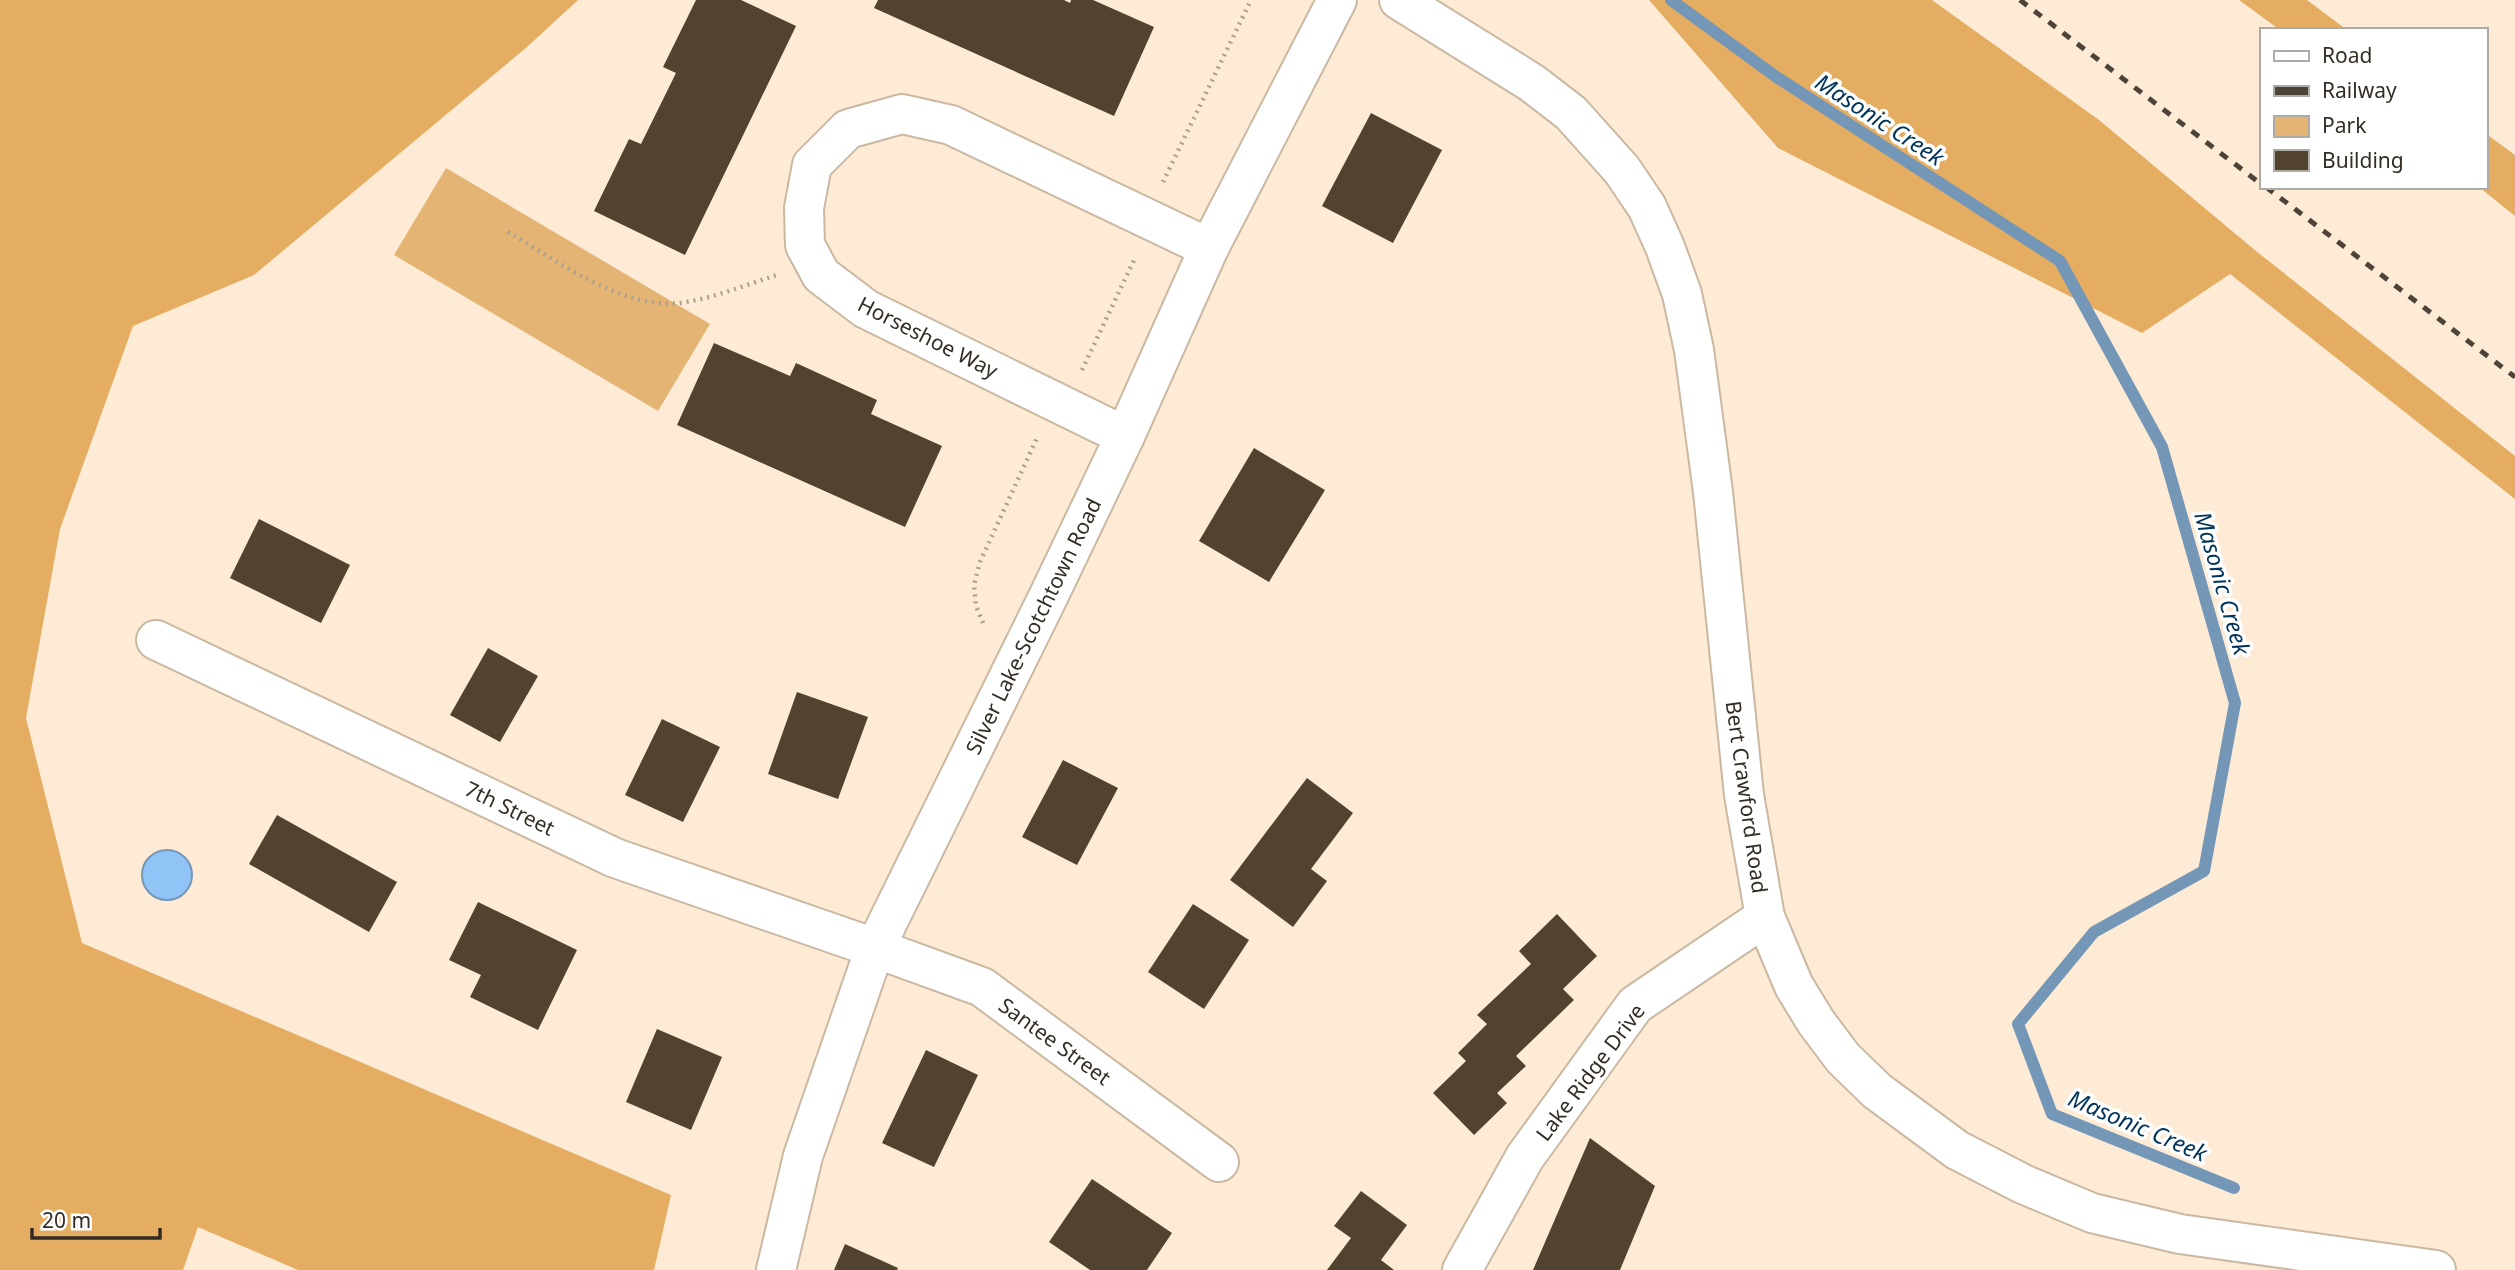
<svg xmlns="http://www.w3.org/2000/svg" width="2515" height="1270" font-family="'Noto Sans',sans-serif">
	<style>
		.green { fill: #e4b475 }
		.forest { fill: #e4ad62 }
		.water { fill: #90c4f6; stroke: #7497b7; stroke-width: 2 }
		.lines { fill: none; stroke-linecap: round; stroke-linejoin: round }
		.stream { stroke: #7497b7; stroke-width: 12 }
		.building { fill: #514330 }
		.minor-casing { stroke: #cab8a2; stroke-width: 42 }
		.tertiary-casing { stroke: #cab8a2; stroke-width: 42 }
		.path { stroke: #ad9f8e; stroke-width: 4.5; stroke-dasharray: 2 5; stroke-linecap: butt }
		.minor { stroke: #fff; stroke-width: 38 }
		.tertiary { stroke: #fff; stroke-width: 38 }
		.rail { stroke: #4c4439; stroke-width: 5; stroke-dasharray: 9 9; stroke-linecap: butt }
		.labels { text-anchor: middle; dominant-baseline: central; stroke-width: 7; stroke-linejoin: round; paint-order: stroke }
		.street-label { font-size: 21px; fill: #342d24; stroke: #fff }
		.water-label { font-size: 23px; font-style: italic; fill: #003359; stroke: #fff }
	</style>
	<rect width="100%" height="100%" fill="#feebd5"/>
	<path class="green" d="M446,168L710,324L658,411L394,255Z"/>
	<g class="forest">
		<path d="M0,0H578L527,47L254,275L133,326L60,529L26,718L82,943L671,1195L654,1270H298L198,1227L183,1270H0Z"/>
		<path d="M1649,0H1932L2099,120L2256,251L2515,456V499L2230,274L2142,333L1778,148Z"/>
		<path d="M2239,0H2307L2347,30H2280Z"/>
		<path d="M2485,133L2515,155V216L2479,187H2485Z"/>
	</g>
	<circle class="water" cx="167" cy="875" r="25"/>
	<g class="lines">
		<path class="stream" d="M1671,0L1775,76L2060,261L2162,447L2235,703L2204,871L2094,932L2018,1024L2052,1114L2234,1188"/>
	</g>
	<g class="building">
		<path d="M696,0H741L796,26L685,255L594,211L629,139L641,144L676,73L663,67Z"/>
		<path d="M878,0H1064L1070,3L1071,0H1093L1154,27L1114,116L874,8Z"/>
		<path d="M1371,113L1442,150L1393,243L1322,206Z"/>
		<path d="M714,343L790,376L796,363L877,400L871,414L942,446L905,527L677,425Z"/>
		<path d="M1254,448L1325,490L1269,582L1199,541Z"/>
		<path d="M259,519L350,565L321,623L230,578Z"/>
		<path d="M488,648L538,676L500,742L450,715Z"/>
		<path d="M797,692L868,717L838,799L768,774Z"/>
		<path d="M662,719L720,747L683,822L625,795Z"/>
		<path d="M1063,760L1118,788L1077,865L1022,837Z"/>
		<path d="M1307,778L1353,813L1311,869L1327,881L1293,927L1230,880Z"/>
		<path d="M277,815L397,882L369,932L249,864Z"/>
		<path d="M478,902L577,950L538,1030L470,997L481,975L449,960Z"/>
		<path d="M1193,904L1249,940L1204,1009L1148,972Z"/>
		<path d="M1557,914L1597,956L1563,989L1574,1000L1516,1056L1526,1066L1497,1093L1507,1103L1474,1135L1433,1093L1466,1061L1458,1053L1487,1024L1477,1015L1531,964L1519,951Z"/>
		<path d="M657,1029L722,1057L691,1130L626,1102Z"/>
		<path d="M926,1050L978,1075L934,1167L882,1143Z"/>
		<path d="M1590,1138L1655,1186L1620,1270H1533Z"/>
		<path d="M1092,1179L1172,1233L1147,1270H1090L1049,1242Z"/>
		<path d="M1361,1191L1407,1225L1381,1260L1394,1270H1327L1351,1238L1334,1226Z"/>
		<path d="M845,1244L898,1268L897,1270H834Z"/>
	</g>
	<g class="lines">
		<defs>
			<g id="minor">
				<path d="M1125,436L866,309L821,275L805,245L804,208L812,165L848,129L902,114L951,125L1209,248"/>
				<path d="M156,640L615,858L875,948L982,987L1219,1162"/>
				<path d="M1462,1270L1525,1157L1635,1005L1765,917"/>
			</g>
			<g id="tertiary">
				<path d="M1399,0L1532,83L1571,113L1622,170L1647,207L1665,247L1682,294L1694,350L1713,492L1744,795L1765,917L1794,986L1816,1022L1843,1058L1877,1091L1957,1150L2023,1184L2092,1213L2180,1234L2436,1270"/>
				<path d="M776,1270L803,1156L875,948L1050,593L1125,436L1209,248L1337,0"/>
			</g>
		</defs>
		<use href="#minor" class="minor-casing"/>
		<use href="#tertiary" class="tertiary-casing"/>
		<g class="path">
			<path d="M1163,182L1251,0"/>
			<path d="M508,232C556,260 621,309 679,303C712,299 745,285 777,275"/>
			<path d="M1082,370L1134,260"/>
			<path d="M983,623L976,606L974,585L980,562L1037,438"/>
		</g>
		<use href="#minor" class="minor"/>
		<use href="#tertiary" class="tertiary"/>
		<g class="rail">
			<path d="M2020,0L2261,184"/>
			<path d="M2266,187L2515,377"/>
		</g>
	</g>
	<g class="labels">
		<g class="street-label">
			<text transform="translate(928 337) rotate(27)">Horseshoe Way</text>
			<text transform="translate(1033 626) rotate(-64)">Silver Lake-Scotchtown Road</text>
			<text transform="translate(1747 797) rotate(82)">Bert Crawford Road</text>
			<text transform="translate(510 808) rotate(26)">7th Street</text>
			<text transform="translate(1055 1041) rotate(36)">Santee Street</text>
			<text transform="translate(1590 1072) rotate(-53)">Lake Ridge Drive</text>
		</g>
		<g class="water-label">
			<text transform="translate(1880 119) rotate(33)">Masonic Creek</text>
			<text transform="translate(2223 583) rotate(74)">Masonic Creek</text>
			<text transform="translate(2138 1125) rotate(23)">Masonic Creek</text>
		</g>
	</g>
	<rect x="2260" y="28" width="228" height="161" fill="#ffffff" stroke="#aeaba7" stroke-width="2"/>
	<rect x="2274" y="51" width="35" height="10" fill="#ffffff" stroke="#aeaba7" stroke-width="2"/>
	<text x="2322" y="63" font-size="21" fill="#342d24">Road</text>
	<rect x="2274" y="86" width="35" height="10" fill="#4c4439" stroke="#aeaba7" stroke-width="2"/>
	<text x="2322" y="98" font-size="21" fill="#342d24">Railway</text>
	<rect x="2274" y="116" width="35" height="21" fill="#e4b475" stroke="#aeaba7" stroke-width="2"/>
	<text x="2322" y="133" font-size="21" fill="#342d24">Park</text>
	<rect x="2274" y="150" width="35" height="21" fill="#514330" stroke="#aeaba7" stroke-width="2"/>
	<text x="2322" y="168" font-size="21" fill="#342d24">Building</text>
	<path d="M32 1228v10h128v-10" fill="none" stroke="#342d24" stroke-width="3.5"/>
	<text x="42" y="1228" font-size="21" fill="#342d24" stroke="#ffffff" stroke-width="5" paint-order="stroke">20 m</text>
</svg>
